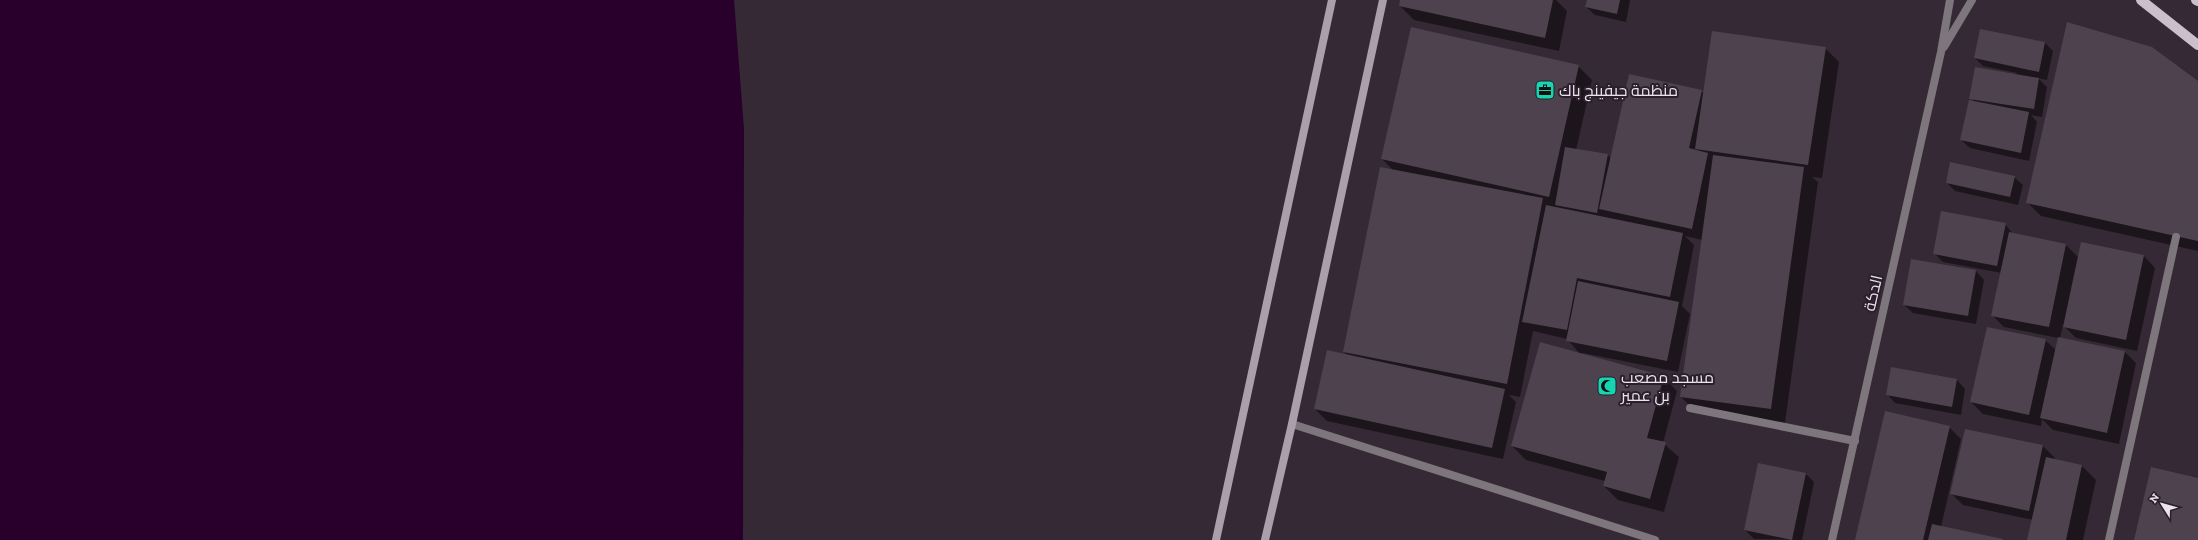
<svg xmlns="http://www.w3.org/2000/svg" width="2198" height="540" font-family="'Zilla Slab',Cairo,serif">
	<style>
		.water { fill: #28002b }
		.shadow { fill: #0007 }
		.building { fill: #4f424f }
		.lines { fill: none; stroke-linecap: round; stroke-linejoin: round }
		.minor { stroke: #7d767d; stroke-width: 8 }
		.tertiary { stroke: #7d767d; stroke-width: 8 }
		.secondary { stroke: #aa9faa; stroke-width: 8 }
		.primary { stroke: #ccbfcc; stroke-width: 10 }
		.labels { text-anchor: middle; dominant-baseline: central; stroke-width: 4; stroke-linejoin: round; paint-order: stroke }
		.poi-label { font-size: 16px; fill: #ebe3eb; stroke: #2b1f2c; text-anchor: start }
		.street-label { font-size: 16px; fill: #ebe3eb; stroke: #2b1f2c }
	</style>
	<rect width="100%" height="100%" fill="#352936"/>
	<path class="water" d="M0,0H734L744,129L743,540H0Z"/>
	<g class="shadow">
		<path d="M1401,0H1556L1567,11L1559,51L1414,20L1400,6Z"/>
		<path d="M1588,0H1630L1626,22L1595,15L1586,7Z"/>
		<path d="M2045,43L2053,51L2047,80L2038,78L2047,87L2042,117L2031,115L2037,122L2029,161L1970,148L1961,140L1974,102L1971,98L2017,73L1983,66L1975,58Z"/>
		<path d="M1825,48L1839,62L1822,178L1812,177L1818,182L1785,423L1695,411L1681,397L1702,240L1685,236L1694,245L1682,306L1690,314L1678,372L1583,353V355L1663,377L1677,391L1663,443L1679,457L1664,512L1618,500L1604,486L1605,481L1526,460L1512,446L1580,354L1567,339L1533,331L1520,397L1509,395L1516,402L1503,459L1327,421L1315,409L1348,356L1344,352L1393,170L1382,159L1578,66L1592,80L1576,150L1608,155L1611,159L1701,91L1704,94Z"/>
		<path d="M2198,82V251L2041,216L2027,202Z"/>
		<path d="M2014,177L2023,185L2018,205L1955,191L1947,183Z"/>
		<path d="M2005,224L2013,234L2066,245L2079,258L2144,256L2155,268L2137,351L2076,338L2063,325L2060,338L2125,352L2136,363L2119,444L2053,430L2042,419L2041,426L1983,414L1971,402L2045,340L2056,350L2058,338L2004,327L1993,316L2002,273L1943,262L1934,253Z"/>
		<path d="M1976,271L1984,280L1976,324L1913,313L1904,305Z"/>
		<path d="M1957,380L1965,389L1961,415L1895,403L1887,394Z"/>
		<path d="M1949,427L1961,439L1941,527L2001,540H1856Z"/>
		<path d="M1966,430L2043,446L2055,458L2054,460L2082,466L2096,480L2083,540H2028L2033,520L1963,505L1951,493Z"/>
		<path d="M1806,474L1814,482L1802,540L1754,539L1745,530Z"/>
	</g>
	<g class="building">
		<path d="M1400,0H1553L1545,38L1399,6Z"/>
		<path d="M1587,0H1620L1617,14L1585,7Z"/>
		<path d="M2067,22L2152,47L2198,81V241L2026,203Z"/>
		<path d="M1411,27L1579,65L1549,197L1381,159Z"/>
		<path d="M1980,29L2045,42L2039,72L1974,58Z"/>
		<path d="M1712,31L1826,47L1808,165L1695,149Z"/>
		<path d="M1975,67L2039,78L2034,109L1969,99Z"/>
		<path d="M1629,74L1702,90L1689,148L1708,153L1692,229L1599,209Z"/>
		<path d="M1969,100L2029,112L2021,153L1960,140Z"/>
		<path d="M1565,147L1608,154L1597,213L1555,205Z"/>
		<path d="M1713,155L1804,167L1771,409L1680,397Z"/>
		<path d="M1950,162L2015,176L2010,197L1946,183Z"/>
		<path d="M1380,167L1543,198L1507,384L1343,352Z"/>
		<path d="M1546,205L1683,233L1670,297L1577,278L1567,330L1522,322Z"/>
		<path d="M1941,211L2006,223L1997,266L1933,254Z"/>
		<path d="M2009,232L2066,244L2049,327L1991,316Z"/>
		<path d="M2081,242L2144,255L2126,340L2063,327Z"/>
		<path d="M1911,259L1976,270L1968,316L1903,305Z"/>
		<path d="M1578,281L1679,302L1667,361L1566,341Z"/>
		<path d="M1987,327L2046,339L2029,415L1970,402Z"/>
		<path d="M2058,337L2125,351L2107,433L2040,418Z"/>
		<path d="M1540,342L1664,376L1647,438L1666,442L1650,499L1603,486L1607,472L1511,446Z"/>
		<path d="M1327,350L1505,389L1492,448L1314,409Z"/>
		<path d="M1891,367L1957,379L1952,407L1886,395Z"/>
		<path d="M1885,411L1950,426L1923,540H1855Z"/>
		<path d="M1965,429L2043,445L2029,511L1950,494Z"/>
		<path d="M2046,457L2082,465L2066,540H2027Z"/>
		<path d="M1758,463L1806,473L1792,540L1744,530Z"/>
		<path d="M2151,467L2198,478V540H2134Z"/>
		<path d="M1932,524L2003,539V540H1928Z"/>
	</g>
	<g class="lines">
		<g class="minor">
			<path d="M1690,408L1855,441"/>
			<path d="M1292,424L1655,540"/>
			<path d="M2109,540L2176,237"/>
		</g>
		<g class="tertiary">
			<path d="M1944,47L1972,0"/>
			<path d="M1832,540L1941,52L1950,0"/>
		</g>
		<g class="secondary">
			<path d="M1216,540L1332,0"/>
			<path d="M1265,540L1292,424L1383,0"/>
		</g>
		<g class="primary">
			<path d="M2141,0L2198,45"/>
			<path d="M2196,0L2198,1"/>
		</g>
	</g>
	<defs>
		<symbol id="office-square" viewBox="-11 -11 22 22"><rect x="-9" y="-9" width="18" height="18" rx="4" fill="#15d5b3" stroke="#2b1f2c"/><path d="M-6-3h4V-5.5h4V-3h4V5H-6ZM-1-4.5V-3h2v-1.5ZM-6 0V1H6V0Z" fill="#111"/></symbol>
		<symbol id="mosque-square" viewBox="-11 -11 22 22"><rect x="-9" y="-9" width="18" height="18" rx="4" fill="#15d5b3" stroke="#2b1f2c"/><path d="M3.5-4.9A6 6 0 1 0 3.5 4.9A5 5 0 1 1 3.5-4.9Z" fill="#111"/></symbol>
	</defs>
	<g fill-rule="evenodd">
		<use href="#office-square" x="1534" y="79" width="22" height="22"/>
		<use href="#mosque-square" x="1596" y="375" width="22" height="22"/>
	</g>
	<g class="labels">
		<g class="poi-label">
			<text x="1559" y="90">منظمة جيفينج باك</text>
			<text x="1621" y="377">مسجد مصعب<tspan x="1621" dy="18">بن عمير</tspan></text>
		</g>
		<g class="street-label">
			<text transform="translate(1873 293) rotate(-77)">الدكة</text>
		</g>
	</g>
	<g transform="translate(2162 504) rotate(307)" stroke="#2b1f2c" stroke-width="3" paint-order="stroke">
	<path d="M0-3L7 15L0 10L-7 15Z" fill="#ebe3eb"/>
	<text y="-6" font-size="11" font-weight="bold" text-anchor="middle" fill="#ebe3eb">N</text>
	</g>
</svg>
